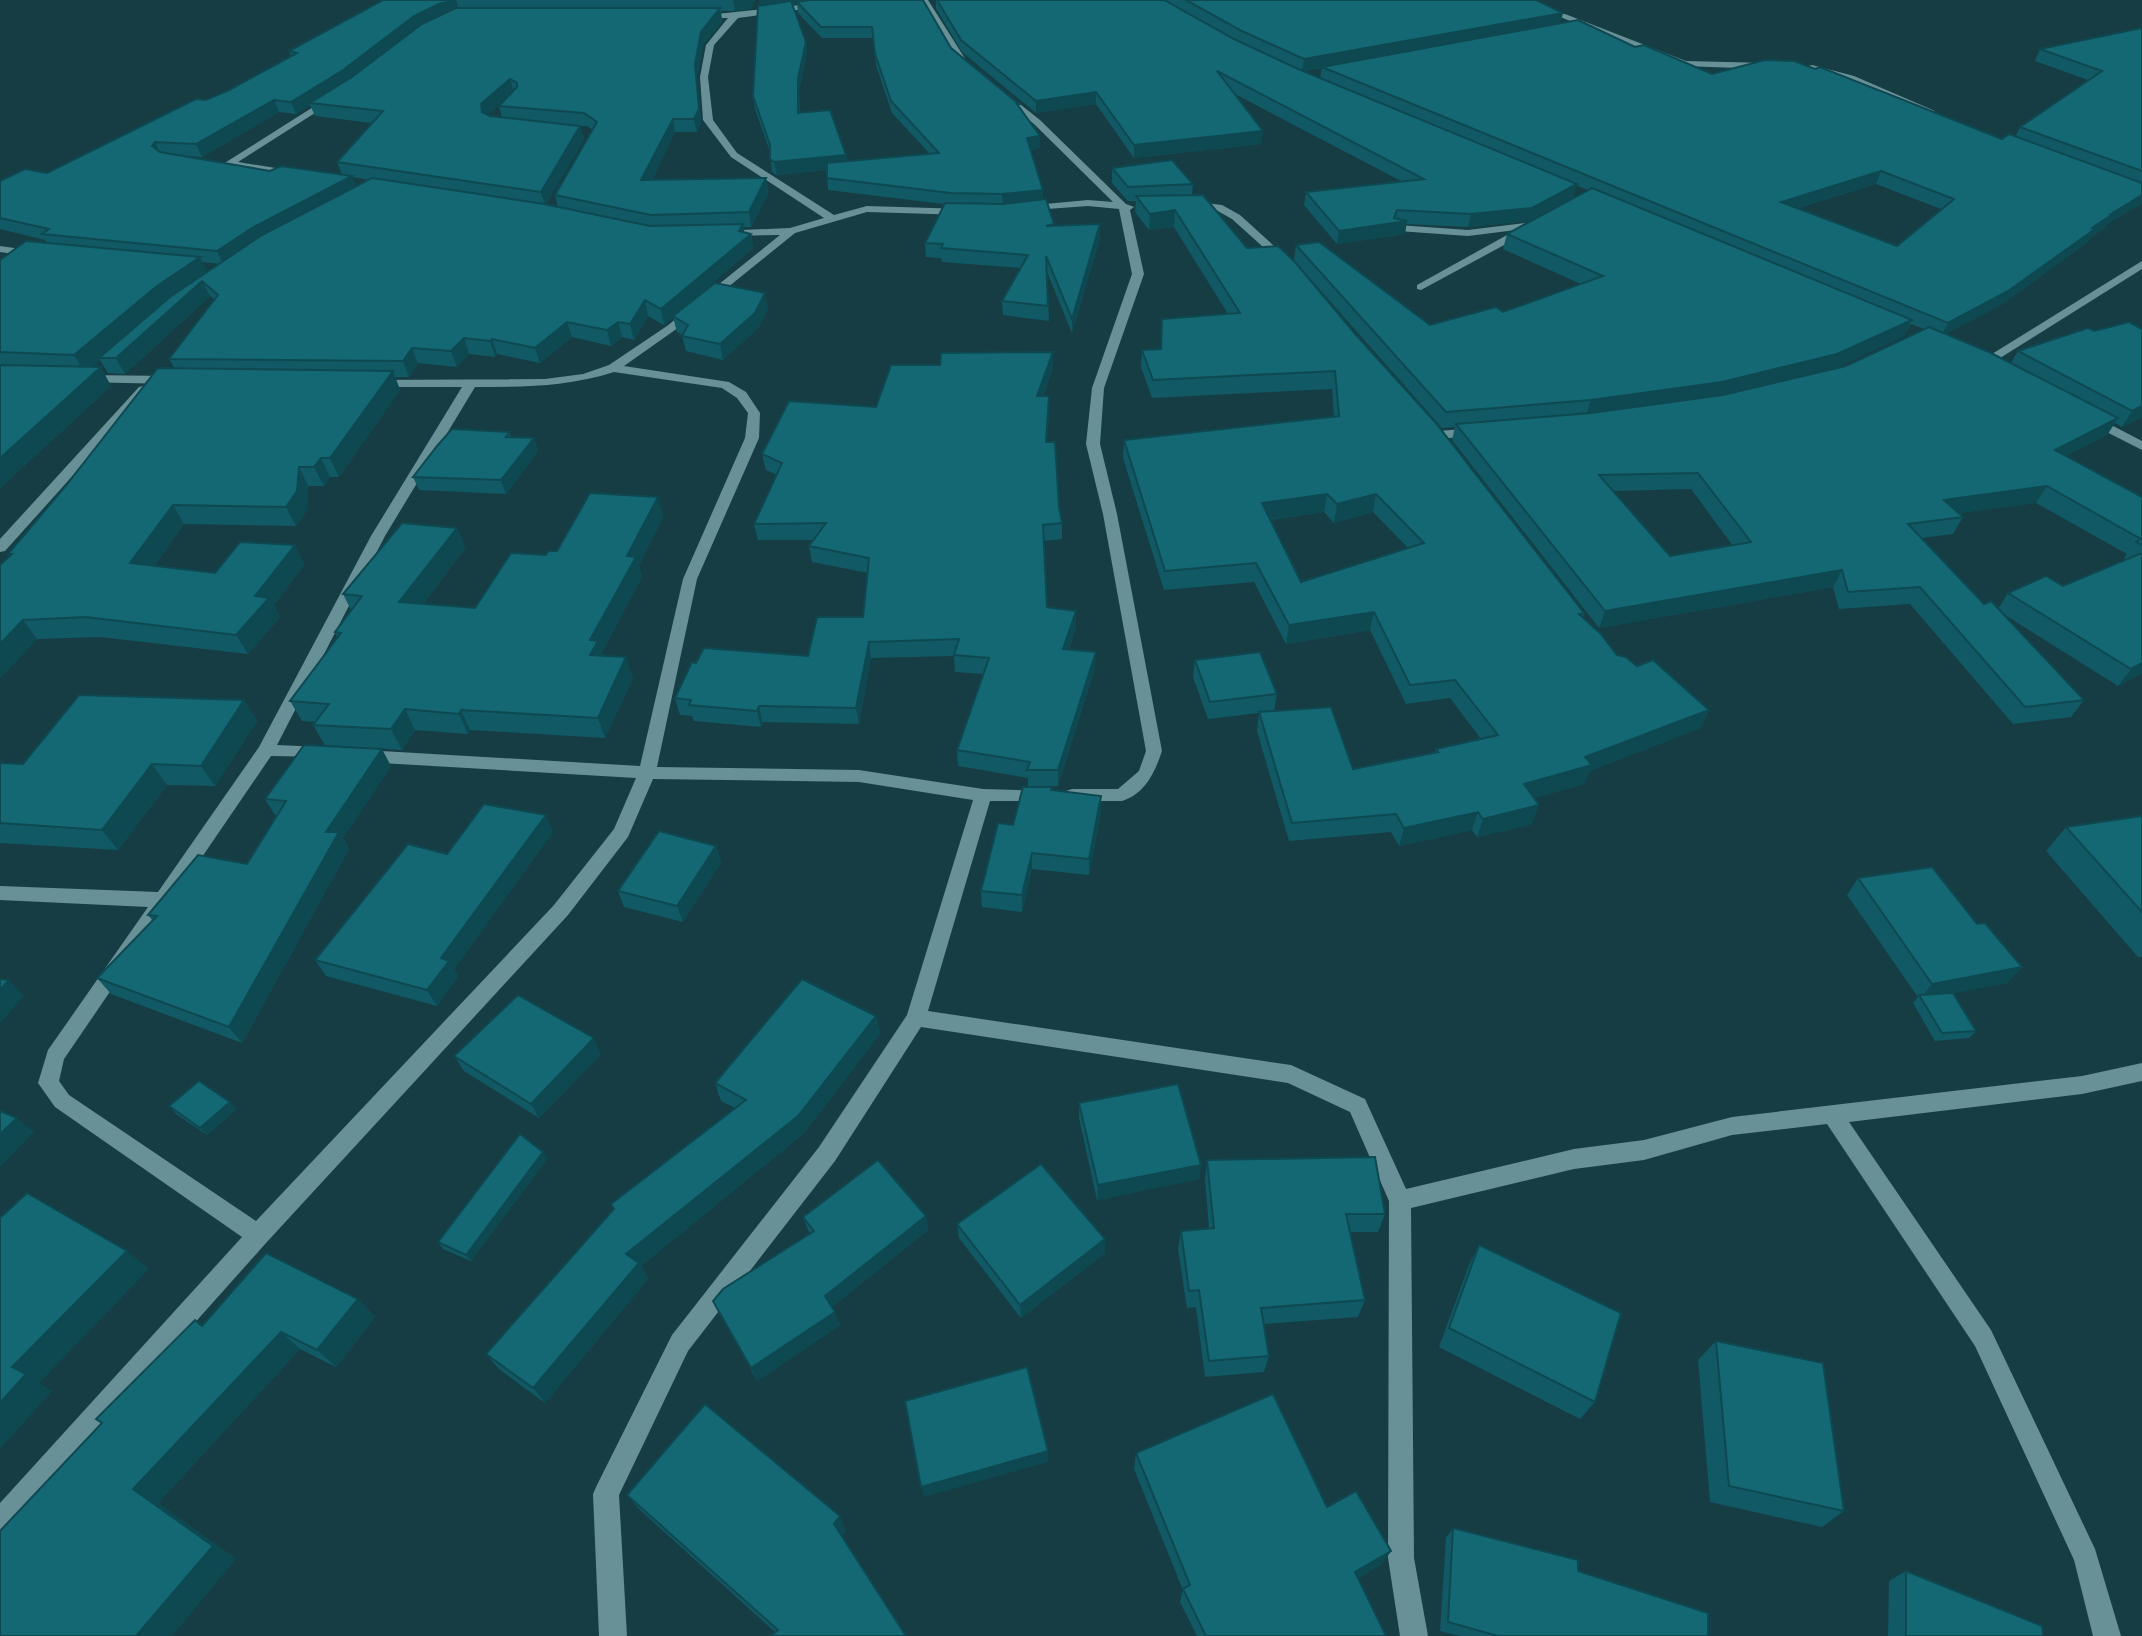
<svg xmlns="http://www.w3.org/2000/svg" width="2142" height="1636" font-family="'Fira Sans',sans-serif">
	<style>
		.lines { fill: none; stroke-linecap: round; stroke-linejoin: round }
		.minor { fill: #689097; fill-rule: evenodd }
		.wall { fill: #115964; fill-rule: evenodd }
		.shaded-wall { fill: #0e4951 }
		.building { fill: #146874; stroke: #0e4951; stroke-width: 2; fill-rule: evenodd }
	</style>
	<rect width="100%" height="100%" fill="#163d44"/>
	<g class="lines">
		<g class="minor">
			<path d="M848,0H872L738,18L714,45L708,77L713,120L737,153L834,215L867,206L965,209L970,212L965,215L867,212L795,233L675,330L624,366L729,382L746,392L760,413L759,438L697,579L657,767L859,770L983,789L1050,791L1053,795L1050,799L1044,801H990L928,1011L1291,1065L1365,1099L1406,1189L1574,1149L1644,1140L1732,1117L2082,1076L2142,1063V1081L2082,1094L1849,1122L1991,1330L2095,1549L2121,1636H2093L2074,1560L1975,1346L1827,1124L1732,1135L1644,1160L1574,1169L1411,1208L1414,1558L1428,1636H1400L1388,1558L1389,1201L1350,1112L1288,1083L921,1027L835,1161L688,1351L619,1495L627,1636H599L593,1494L597,1485L672,1335L819,1147L907,1015L973,800L859,782L653,779L628,837L568,915L266,1243L9,1531L0,1535V1503L242,1237L55,1107L38,1083L48,1050L148,907L0,900V886L158,892L259,747L371,536L462,387H375L371,386V380L545,379L583,374L609,365L667,326L780,235L723,236L718,233L719,231L790,228L824,218L731,157L703,120L700,77L706,45L728,18H701L697,16ZM614,372L722,388L737,398L748,413L745,438L683,579L640,766L364,750L356,756L364,762L636,778L614,829L554,905L256,1221L69,1095L59,1081L64,1059L271,756L328,757L330,753L322,747L277,745L385,536L475,387C523,387 567,387 614,372Z"/>
			<path d="M920,0H928L971,68H965L953,56Z"/>
			<path d="M1518,0H1529L1686,61L1766,63L1770,66L1766,69L1683,66Z"/>
			<path d="M1812,65L1854,76L1935,111L1927,113L1848,80L1809,70V66Z"/>
			<path d="M1000,93H1006L1040,120L1126,204L1134,207L1130,210L1144,274L1104,388L1100,444L1117,514L1162,751C1155,772 1145,794 1122,801H1072L1066,799L1063,795L1066,791L1072,789H1118L1139,771L1146,751L1103,514L1086,444L1092,388L1132,274L1119,209L1088,206L1020,211V207L1024,206L1088,200L1113,202L1034,124L1000,97Z"/>
			<path d="M329,97L337,99L238,162L294,171L298,172V176L228,167L223,164Z"/>
			<path d="M1188,201L1222,205L1240,215L1293,263L1283,265L1232,219L1216,210L1184,206L1183,204Z"/>
			<path d="M1525,223L1530,226V231L1421,290L1417,289V285L1516,230L1468,236L1398,231L1393,228L1398,225L1468,230Z"/>
			<path d="M0,246L36,251L41,254L36,257L0,252Z"/>
			<path d="M2142,261V269L1989,365L1979,362Z"/>
			<path d="M84,375L172,376L178,380L172,384L80,382V376Z"/>
			<path d="M143,386L147,387V393L5,551L0,552V539L139,387Z"/>
			<path d="M2090,414L2142,441V450L2085,421V415Z"/>
			<path d="M1478,428L1483,429V435L1438,439L1431,435L1438,431Z"/>
		</g>
	</g>
	<g class="wall">
		<path d="M383,0H755L751,9L735,11H721L722,21L703,45L697,77L701,122L697,132H675L652,180L769,192L751,227H743L744,232L751,234L753,248L683,308L768,309L758,328L723,360L686,351L682,335L677,332L673,317L664,325L648,316L634,340L622,337L611,346L572,337L540,363L497,354L495,357L469,354L457,367L418,363L409,377H395L400,390L339,477H330L324,486H308L307,510L296,526L184,524L154,566L215,573L305,564L274,605L280,617L248,654L100,637L37,639L0,678L9,557L8,554L175,369L169,359L215,300L210,296L125,374L108,373L100,360L92,367L111,386L0,488V260L47,243L45,240L0,229V181L47,173L229,90L291,56L289,51ZM500,104L499,106L502,118L487,115ZM310,105L315,116L372,123L337,162L342,175L270,171L185,156L202,157L279,112L296,114ZM580,126H587L593,130L555,195L558,207L546,204L584,139ZM352,177L370,180L356,187ZM202,262L219,264L207,272Z"/>
		<path d="M759,0H923L951,48L1019,108L1040,136V148L1031,150L1043,190V200L1054,226L1100,224V238L1072,333L1047,272L1049,321L1003,315L1002,301L1021,268L942,262L941,258L926,257L925,243L944,204L828,190L827,170L777,175L772,172L770,152L755,109L753,96L760,5ZM792,4H797L798,13L822,38H873L876,65L892,113L930,154L847,161L846,155L800,113L799,90L807,54L806,42Z"/>
		<path d="M936,0H1164L1241,43L1164,0H1536L1560,23L1712,74L2002,139L2015,137L2020,127L2088,80L2035,61L2040,49L2142,28V203L2107,224L2106,227L2091,237L2088,242L2001,305L1945,334L2011,363L2018,351L2094,331L2142,329V417L2122,427L2115,423L2107,435L2065,456L2142,497V673L2118,686L2002,613L2084,700L2071,717L2013,724L1910,604L1839,609L1833,587L1599,628L1452,440L1455,427L1442,428L1305,273L1584,613L1583,617L1617,655L1709,710L1700,728L1590,771L1584,784L1534,798L1532,824L1477,837L1472,830L1399,846L1391,832L1289,841L1257,731L1259,713L1208,719L1193,677L1195,660L1277,694L1274,711L1353,769L1435,752L1436,749L1481,739L1450,698L1406,704L1370,630L1286,644L1254,582L1164,590L1123,458L1124,440L1334,416L1332,389L1152,398L1141,367L1142,350L1161,349L1228,314L1174,227L1149,230L1135,212L1136,201H1128L1112,183V168L1193,184L1192,195L1247,248L1294,260L1296,245L1430,325L1503,312L1581,284L1503,249L1507,234L1588,190L1576,185L1573,197L1528,221L1468,227L1406,224L1405,234L1337,244L1304,205L1306,192L1401,181L1233,93L1263,131L1261,144L1134,158L1096,104L1036,113L962,52L936,8ZM1322,68L1320,78L1303,71ZM1876,184L1941,209L1897,246L1798,208ZM1911,324L1924,329L1846,366L1833,369L1904,336ZM1691,489L1733,546L1670,556L1613,491ZM2036,503L2127,554L2124,558L2127,560L2063,586L2008,593L1998,609L1984,604L1921,538L1953,534L1963,517L1958,513ZM1324,512L1334,523L1373,512L1408,548L1301,582L1270,520Z"/>
		<path d="M1053,352V368L1043,396L1049,412L1047,442L1062,523V539L1044,541L1047,607L1076,611V627L1069,649L1095,668L1058,786H1028V778L958,766L957,750L983,674L955,672L954,656L871,658L859,724L762,722L761,727L694,721L692,716L680,715L675,698L696,663L808,656L863,617L868,573L812,562L809,546L814,540H758L754,524L777,475L766,470L762,454L876,407L940,365Z"/>
		<path d="M509,432L511,437L534,438L538,451L506,494L419,490L413,477Z"/>
		<path d="M658,497L663,517L639,565L642,577L602,652L603,656L633,678L605,738L470,730L468,734L415,730L402,750L325,745L313,725L315,722L302,721L290,701L337,637L335,632L351,610L343,594L457,528L465,548L423,604L475,608L546,555L557,551Z"/>
		<path d="M244,700L257,721L215,786L167,785L118,850L0,843V763L23,764Z"/>
		<path d="M391,766L343,838L349,849L242,1043L111,994L97,978L153,921L148,915L247,864L277,816L275,815L265,799Z"/>
		<path d="M1052,787V790L1101,796V812L1089,875L1032,869L1022,912L982,907L981,891L1013,825Z"/>
		<path d="M2142,816V957H2138L2046,851L2066,827Z"/>
		<path d="M553,832L454,969L458,976L437,1006L326,976L315,960L447,854Z"/>
		<path d="M716,846L721,862L683,922L624,907L618,891Z"/>
		<path d="M1858,878L1977,924L2022,967L2007,983L1953,993L1976,1031L1969,1038L1935,1041L1913,1003L1918,997L1847,895Z"/>
		<path d="M876,1016L880,1034L803,1134L641,1266L648,1279L545,1403L499,1369L486,1354L614,1210L611,1204L735,1108L721,1101L715,1083Z"/>
		<path d="M601,1054L539,1118L464,1071L454,1056Z"/>
		<path d="M1079,1103L1201,1165L1199,1179L1097,1200L1079,1118Z"/>
		<path d="M169,1106L237,1109L207,1135L176,1114Z"/>
		<path d="M543,1152L547,1159L471,1261L443,1249L438,1242Z"/>
		<path d="M1207,1160L1385,1214L1378,1232H1350L1365,1300L1358,1317L1264,1324L1269,1356L1264,1372L1205,1377L1196,1307L1187,1308L1178,1249L1181,1231L1209,1229L1205,1179Z"/>
		<path d="M926,1216L928,1230L832,1307L840,1325L757,1381L713,1301L810,1233L808,1230L803,1217Z"/>
		<path d="M957,1224L1105,1239V1253L1021,1318L959,1238Z"/>
		<path d="M1479,1245L1595,1402L1580,1419L1439,1347L1469,1265Z"/>
		<path d="M358,1299L375,1317L336,1367L300,1349L158,1503L236,1559L0,1636L202,1326Z"/>
		<path d="M1716,1341L1844,1511L1822,1527L1710,1502L1698,1360Z"/>
		<path d="M1136,1453L1327,1507L1391,1551L1382,1564L1358,1578L1387,1636H1197L1180,1602L1183,1590L1134,1469Z"/>
		<path d="M627,1495L846,1531L842,1537L906,1636L775,1632L640,1510Z"/>
		<path d="M1453,1528L1578,1571L1708,1636H1460L1440,1631L1446,1538Z"/>
		<path d="M1906,1571L2043,1636H1888L1889,1581Z"/>
	</g>
	<g class="shaded-wall">
		<path d="M456,0L459,11L310,103V105L296,114L291,102L414,16L439,4Z"/>
		<path d="M733,0H755L751,9L735,11Z"/>
		<path d="M759,0H827L797,2V4L760,8Z"/>
		<path d="M720,8L722,21L703,45L697,77L701,122L697,132L694,119L695,64L701,32Z"/>
		<path d="M1563,13L1560,24L1302,71L1304,59Z"/>
		<path d="M806,42L807,54L799,90L800,127L798,113V78Z"/>
		<path d="M510,79L514,92L485,117L482,112L481,104Z"/>
		<path d="M1096,92V104L1036,113V101Z"/>
		<path d="M274,100L279,112L202,157L196,144Z"/>
		<path d="M673,119L675,132L645,194L641,180Z"/>
		<path d="M580,126L584,139L545,206L541,192Z"/>
		<path d="M1263,131L1261,144L1134,158V145Z"/>
		<path d="M1040,136V148L1027,150V138Z"/>
		<path d="M155,142L161,155L152,146Z"/>
		<path d="M846,155L848,168L777,175L774,162Z"/>
		<path d="M1881,171L1876,184L1776,214L1781,202Z"/>
		<path d="M352,176L357,189L223,264L217,251L252,228Z"/>
		<path d="M766,178L769,192L751,227L749,212Z"/>
		<path d="M1577,184L1573,197L1528,221L1468,227L1471,214Z"/>
		<path d="M1043,190V202L1003,206L1002,194Z"/>
		<path d="M2142,195V203L2107,224L2106,227L2091,237L2088,242L2001,305L1941,336L1948,323L2092,228L2111,214Z"/>
		<path d="M1175,210L1174,227L1149,230L1150,214Z"/>
		<path d="M1397,210L1394,223L1407,221L1405,234L1337,244L1339,231Z"/>
		<path d="M743,224L745,238L751,234L753,248L664,325L661,309L739,231Z"/>
		<path d="M1100,224V238L1072,333V319Z"/>
		<path d="M200,257L209,275L99,358L100,360L85,373L74,355L157,286Z"/>
		<path d="M202,281L210,296L125,374L116,358Z"/>
		<path d="M765,293L768,309L758,328L723,360L720,344Z"/>
		<path d="M645,300L648,316L634,340L630,324Z"/>
		<path d="M1912,320L1904,336L1829,371L1716,398L1586,416L1591,400Z"/>
		<path d="M567,322L572,337L540,363L535,348Z"/>
		<path d="M618,322L622,337L611,346L607,330Z"/>
		<path d="M464,338L469,354L457,367L451,351Z"/>
		<path d="M492,339L497,354L495,357L490,341Z"/>
		<path d="M412,348L418,363L409,377L403,361Z"/>
		<path d="M1053,352V368L1037,411V396Z"/>
		<path d="M101,367L111,386L0,488V458Z"/>
		<path d="M393,371L400,390L339,477L330,458Z"/>
		<path d="M1049,396V412L1046,458V442Z"/>
		<path d="M2142,406V417L2122,427L2132,411Z"/>
		<path d="M2118,418L2107,435L2045,467L2055,450Z"/>
		<path d="M534,438L538,451L506,494L501,480Z"/>
		<path d="M321,458L330,477L324,486L314,467Z"/>
		<path d="M299,467L308,486L307,510L296,526L286,507Z"/>
		<path d="M2047,486L2036,503L1935,516L1944,500Z"/>
		<path d="M1327,494L1324,512L1260,521L1262,503Z"/>
		<path d="M1376,494L1373,512L1334,523L1337,504Z"/>
		<path d="M658,497L663,517L639,566L642,577L602,652L605,661L590,655V640L627,556Z"/>
		<path d="M173,505L184,524L142,583L130,563Z"/>
		<path d="M457,528L465,548L409,622L399,602Z"/>
		<path d="M295,545L305,564L274,605L280,617L248,654L236,635L255,596Z"/>
		<path d="M1842,570L1833,587L1599,628L1605,611Z"/>
		<path d="M1076,611V627L1063,665V649Z"/>
		<path d="M1374,612L1370,630L1286,644L1289,625Z"/>
		<path d="M23,620L37,639L0,678V644Z"/>
		<path d="M869,642L871,658L859,724L856,708Z"/>
		<path d="M1096,652L1095,668L1058,786V770Z"/>
		<path d="M626,657L633,678L605,738L598,718Z"/>
		<path d="M2142,663V673L2118,686L2131,669Z"/>
		<path d="M244,700L257,721L215,786L201,766Z"/>
		<path d="M759,706L762,722L761,727L757,711Z"/>
		<path d="M405,709L415,730L402,750L391,729Z"/>
		<path d="M461,710L470,730L468,734L459,714Z"/>
		<path d="M1709,710L1700,728L1590,771L1584,784L1517,803L1524,784L1585,757Z"/>
		<path d="M382,749L391,766L343,838L349,849L242,1043L229,1027L326,832Z"/>
		<path d="M152,764L167,785L118,850L102,830Z"/>
		<path d="M1101,796V812L1089,875V859Z"/>
		<path d="M1539,805L1532,824L1477,837L1483,819Z"/>
		<path d="M1478,812L1472,830L1399,846L1404,828Z"/>
		<path d="M546,815L553,832L454,969L458,976L437,1006L427,990L441,958Z"/>
		<path d="M716,846L721,862L683,922L677,906Z"/>
		<path d="M1032,853V869L1022,912V895Z"/>
		<path d="M2022,967L2007,983L1922,999L1921,998L1932,984Z"/>
		<path d="M9,980L24,996L0,1023V990Z"/>
		<path d="M876,1016L880,1034L803,1134L641,1266L648,1279L545,1403L533,1388L626,1254Z"/>
		<path d="M594,1038L601,1054L539,1118L531,1104Z"/>
		<path d="M230,1102L237,1109L207,1135L200,1128Z"/>
		<path d="M17,1118L34,1132L0,1167V1134Z"/>
		<path d="M543,1152L547,1159L471,1261L466,1255Z"/>
		<path d="M1201,1165L1199,1179L1097,1200L1098,1185Z"/>
		<path d="M926,1216L928,1230L830,1309L825,1296Z"/>
		<path d="M1105,1239V1253L1021,1318L1020,1305Z"/>
		<path d="M127,1251L149,1269L39,1383L52,1391L0,1449V1403L12,1367Z"/>
		<path d="M358,1299L375,1317L336,1367L317,1350Z"/>
		<path d="M835,1312L840,1325L757,1381L751,1368Z"/>
		<path d="M281,1332L300,1349L158,1503L236,1559L172,1636H136L133,1489Z"/>
		<path d="M1048,1451V1462L924,1497L921,1487Z"/>
		<path d="M840,1516L846,1531L841,1538L834,1524Z"/>
		<path d="M1391,1551L1382,1564L1347,1585L1355,1572Z"/>
	</g>
	<g class="building">
		<path d="M383,0H455L439,4L414,16L343,70L291,102L274,100L196,144L155,142L152,146L160,152L270,171L281,166L352,176L252,228L217,251L42,234L49,229L0,218V181L25,169L47,173L196,99L206,100L229,90L297,53L289,51Z"/>
		<path d="M809,0H923L951,48L1019,104H1017L1040,136L1027,138L1043,190L1002,194L951,193L827,178V163L939,153L891,101L875,54L872,27H821L797,2Z"/>
		<path d="M937,0H1164L1234,39L1298,69L1577,184L1532,208L1471,214L1397,210L1394,218L1407,221L1339,231L1306,192L1424,179L1217,71L1263,131L1134,145L1096,92L1036,101L961,40Z"/>
		<path d="M1186,0H1536L1563,13L1304,59L1242,31Z"/>
		<path d="M791,1L806,42L798,78V113L830,110L846,155L774,162L770,159V145L753,96L758,6Z"/>
		<path d="M456,8H720L701,32L695,64L699,109L694,119H673L641,180L766,178L749,212L651,215L555,195L597,122L584,113L499,106L517,87V83L510,79L481,104L482,112L490,116L580,126L541,192L337,162L383,111L310,103L352,77L422,24Z"/>
		<path d="M1578,20L1635,47L1644,45L1712,74L1765,60L1794,61L1815,69L1820,67L2002,139L2009,134L2142,183V195L2111,214H2113L2092,228L2095,229L2008,291L1948,323L1322,67ZM1881,171L1954,199L1897,246L1781,202Z"/>
		<path d="M2142,28V171L2020,127L2102,71L2040,49Z"/>
		<path d="M1172,160L1193,184L1128,187L1112,168Z"/>
		<path d="M372,178L544,204L650,226L743,224L739,231L751,234L661,309L645,300L630,324L618,322L607,330L567,322L535,348L492,339L490,341L464,338L451,351L412,348L403,361L169,359L218,295L202,281L116,358H99L170,297L262,235Z"/>
		<path d="M1592,188L1912,320L1837,354L1722,382L1591,400L1446,412L1296,245L1319,242L1430,325L1496,307L1503,312L1603,276L1507,234Z"/>
		<path d="M1203,195L1247,248L1278,246L1295,262L1356,335L1435,422L1584,613L1579,614L1601,634L1617,655L1626,657L1637,666L1653,660L1709,710L1585,757L1592,765L1524,784L1539,805L1483,819L1478,812L1404,828L1396,814L1292,823L1259,712L1331,707L1353,769L1438,752L1436,749L1498,735L1455,680L1410,685L1374,612L1289,625L1256,563L1165,571L1124,440L1339,416L1335,371L1153,380L1142,350L1161,349L1162,319L1240,313L1175,210L1150,214L1136,196ZM1327,494L1337,504L1376,494L1424,543L1301,582L1262,503Z"/>
		<path d="M1046,199L1054,224L1046,226L1100,224L1072,319L1046,256L1048,306L1002,301L1028,255L941,248L943,244L925,243L945,203L1002,204Z"/>
		<path d="M26,241L200,257L157,286L74,355L0,352V260Z"/>
		<path d="M715,283L765,293L755,313L720,344L682,336L688,325L673,316Z"/>
		<path d="M2129,322L2142,329V406L2132,411L2018,351L2088,328L2094,331Z"/>
		<path d="M1929,327L1989,352L2118,418L2055,450L2142,497V545L2136,542L2141,539L2047,486L1944,500L1963,517L1908,524L1984,604L1991,601L2084,700L2025,707L1920,587L1848,592L1842,570L1605,611L1456,424L1591,413L1723,395L1846,366ZM1698,473L1751,542L1670,556L1599,475Z"/>
		<path d="M1053,352L1037,396H1049L1046,442H1055L1059,507L1062,523L1043,525L1047,607L1076,611L1063,649L1096,652L1058,770H1027L1030,762L957,750L989,658L954,655L959,639L869,642L856,708L759,706L757,711L689,705L691,700L675,698L692,662L696,663L704,648L808,656L817,617H863L869,558L809,546L826,523L754,524L782,463L762,454L789,401L876,407L891,365H940L941,353Z"/>
		<path d="M0,365L101,367L0,458Z"/>
		<path d="M158,368L393,371L330,458H321L314,467H299L297,491L286,507L173,505L130,563L215,573L240,542L295,545L255,596L269,598L236,635L86,617L23,620L0,644V565L12,554H8L64,488Z"/>
		<path d="M452,429L509,432L506,437L534,438L501,480L413,477L437,446Z"/>
		<path d="M590,493L658,497L627,556L636,557L590,640L598,641L590,655L626,657L598,718L461,710L459,714L405,709L391,729L313,725L329,704L290,701L341,633L335,632L362,596L343,594L402,523L457,528L399,602L475,608L511,553L546,555L548,551H557Z"/>
		<path d="M2142,553V663L2131,669L2008,593L2046,576L2063,586Z"/>
		<path d="M1260,652L1277,694L1210,702L1195,660Z"/>
		<path d="M79,695L244,700L201,766L152,764L102,830L0,823V763L23,764Z"/>
		<path d="M304,745L382,749L326,832H339L229,1027L97,978L157,916L148,915L198,855L247,864L286,801L265,799Z"/>
		<path d="M1023,787H1052L1051,790L1101,796L1089,859L1032,853L1022,895L981,891L998,823L1013,825Z"/>
		<path d="M484,804L546,815L441,958L449,961L427,990L315,960L408,844L447,854Z"/>
		<path d="M2142,816V912L2066,827Z"/>
		<path d="M659,831L716,846L677,906L618,891Z"/>
		<path d="M1932,867L1977,924L1985,923L2022,967L1932,984L1858,878Z"/>
		<path d="M0,979L9,980L0,990Z"/>
		<path d="M802,979L876,1016L798,1116L626,1254L639,1263L533,1388L486,1354L614,1209L611,1204L746,1100L715,1083Z"/>
		<path d="M1953,993L1976,1031L1942,1033L1919,995Z"/>
		<path d="M518,995L594,1038L531,1104L454,1056Z"/>
		<path d="M199,1081L230,1102L200,1128L169,1106Z"/>
		<path d="M1178,1084L1201,1165L1098,1185L1079,1103Z"/>
		<path d="M0,1111L17,1118L0,1134Z"/>
		<path d="M520,1134L543,1152L466,1255L438,1242Z"/>
		<path d="M1375,1157L1385,1214H1346L1365,1300L1261,1308L1269,1356L1209,1361L1199,1290L1189,1291L1181,1231L1214,1228L1207,1160Z"/>
		<path d="M878,1160L926,1216L825,1296L835,1312L751,1368L713,1301L723,1289L814,1231L803,1217Z"/>
		<path d="M1041,1164L1105,1239L1020,1305L957,1224Z"/>
		<path d="M27,1193L127,1251L12,1367L26,1374L0,1403V1218Z"/>
		<path d="M1479,1245L1621,1313L1595,1402L1449,1328Z"/>
		<path d="M266,1253L358,1299L317,1350L281,1332L133,1489L213,1546L136,1636H0V1531L102,1423L96,1419L195,1320L202,1326Z"/>
		<path d="M1716,1341L1823,1363L1844,1511L1729,1486Z"/>
		<path d="M1027,1367L1048,1451L921,1487L905,1401Z"/>
		<path d="M1273,1394L1327,1507L1356,1491L1391,1551L1355,1572L1386,1636H1206L1183,1589L1190,1585L1136,1453Z"/>
		<path d="M705,1404L840,1516L834,1524L906,1636H771L778,1630L627,1495Z"/>
		<path d="M1453,1528L1578,1560V1571L1708,1613V1636H1498L1448,1622Z"/>
		<path d="M1906,1571L2042,1626L2043,1636H1906Z"/>
	</g>
</svg>
